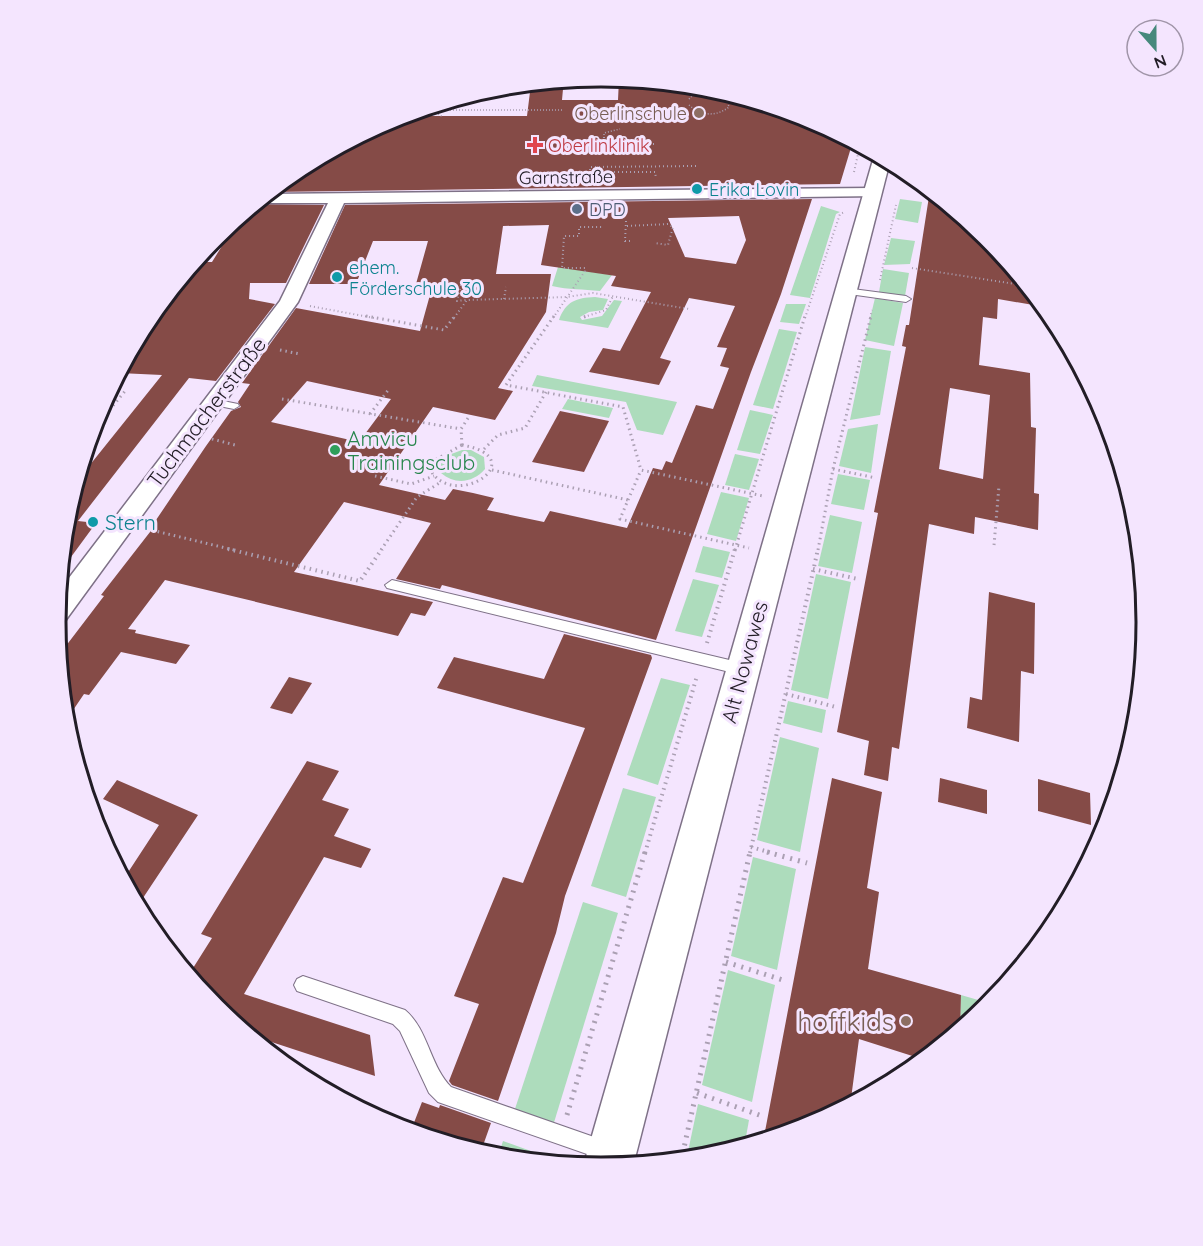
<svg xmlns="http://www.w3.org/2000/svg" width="1203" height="1246" font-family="Quicksand,sans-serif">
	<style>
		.green { fill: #addcbc }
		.building { fill: #854b47; fill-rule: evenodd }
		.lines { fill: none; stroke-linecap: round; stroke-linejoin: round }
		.lane-casing { stroke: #7e7187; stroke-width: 2 }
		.street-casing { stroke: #7e7187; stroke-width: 3 }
		.secondary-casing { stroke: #7e7187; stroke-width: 3 }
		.path-far4 { stroke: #aba0b3; stroke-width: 1.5; stroke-dasharray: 1 2; stroke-linecap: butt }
		.path-far3 { stroke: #aba0b3; stroke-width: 2; stroke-dasharray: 1 3; stroke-linecap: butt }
		.path-far2 { stroke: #aba0b3; stroke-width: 3; stroke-dasharray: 1.5 4; stroke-linecap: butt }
		.path-far1 { stroke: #aba0b3; stroke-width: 4; stroke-dasharray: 1.5 4.5; stroke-linecap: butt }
		.path { stroke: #aba0b3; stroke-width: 5; stroke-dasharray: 2 6; stroke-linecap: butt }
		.lane { fill: #fff; fill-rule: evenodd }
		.street { fill: #fff; fill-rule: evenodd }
		.secondary { fill: #fff; fill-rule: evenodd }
		.education-dot { fill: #8d6e63; stroke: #f4e5fe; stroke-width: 2 }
		.health-dot { fill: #e0444e; stroke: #f4e5fe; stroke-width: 2 }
		.culture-dot { fill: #0f9aa8; stroke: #f4e5fe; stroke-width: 2 }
		.service-dot { fill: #5c6f8a; stroke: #f4e5fe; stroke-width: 2 }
		.leisure-dot { fill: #2e9e5b; stroke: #f4e5fe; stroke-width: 2 }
		.labels { text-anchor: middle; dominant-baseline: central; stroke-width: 6; stroke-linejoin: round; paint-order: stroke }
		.far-education-label { font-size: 18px; fill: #785e54; stroke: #f4e5fe; text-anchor: end }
		.far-health-label { font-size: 18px; fill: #be3a42; stroke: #f4e5fe; text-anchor: start }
		.far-street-label { font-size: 18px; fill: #221d26; stroke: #f4e5fe }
		.far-culture-label { font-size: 18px; fill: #0d838f; stroke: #f4e5fe; text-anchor: start }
		.far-service-label { font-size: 18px; fill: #4e5e75; stroke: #f4e5fe; text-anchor: start }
		.street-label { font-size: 21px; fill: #221d26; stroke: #f4e5fe }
		.leisure-label { font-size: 21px; fill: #27864d; stroke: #f4e5fe; text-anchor: start }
		.culture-label { font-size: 21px; fill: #0d838f; stroke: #f4e5fe; text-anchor: start }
		.near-education-label { font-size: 26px; fill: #785e54; stroke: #f4e5fe; text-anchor: end }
		.rim { fill: none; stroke: #221d26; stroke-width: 3 }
	</style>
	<rect width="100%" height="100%" fill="#f4e5fe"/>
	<g class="green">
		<path d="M900,199L922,202L918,223L895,219Z"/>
		<path d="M821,206L840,212L836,214L810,298L790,295Z"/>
		<path d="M891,238L915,241L910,264L884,265Z"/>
		<path d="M558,267L612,275L600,291C583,289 569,290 552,286Z"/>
		<path d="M883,269L909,273L905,296L879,292Z"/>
		<path d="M595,297L608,299L603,310L589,312L580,317L582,320L602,316L614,300L622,301L608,328L559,320C566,301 576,298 595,297Z"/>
		<path d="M875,298L903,303L894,346L865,340Z"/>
		<path d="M786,304H806L799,324L780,322Z"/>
		<path d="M779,329L797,332L773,409L753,405Z"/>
		<path d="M865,347L891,351L880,415L850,420Z"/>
		<path d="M537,375L677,402L663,435L637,430L626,402L532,386Z"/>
		<path d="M568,399L613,408L609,418L562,409Z"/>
		<path d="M750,410L773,415L760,454L737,450Z"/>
		<path d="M878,424L871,473L839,466L848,429Z"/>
		<path d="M462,450H471L484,457L485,469C473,483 455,485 441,473V461L446,456Z"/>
		<path d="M735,454L759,459L749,490L725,485Z"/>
		<path d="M838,474L870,480L864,510L831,504Z"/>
		<path d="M721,492L749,498L736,541L707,534Z"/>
		<path d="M830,515L862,522L852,573L818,566Z"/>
		<path d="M703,546L730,552L722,578L695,572Z"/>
		<path d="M816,574L851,582L828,699L791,690Z"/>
		<path d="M693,579L719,585L702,637L675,631Z"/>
		<path d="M661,678L690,685L658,785L627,775Z"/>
		<path d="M788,701L826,710L822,733L783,723Z"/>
		<path d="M780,737L819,748L800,852L757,840Z"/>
		<path d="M623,788L656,797L626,897L591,886Z"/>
		<path d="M753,857L796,869L777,970L731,956Z"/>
		<path d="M583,902L618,913L552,1129L513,1115Z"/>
		<path d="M728,970L775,985L752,1102L702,1085Z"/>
		<path d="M961,995L992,1004L945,1044L861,1019L960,1023Z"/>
		<path d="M698,1104L749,1120L744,1148L708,1159L686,1161Z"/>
		<path d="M503,1141L542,1155L539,1163L497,1159Z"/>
	</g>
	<g class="building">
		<path d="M619,79L708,88L811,119L853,141L840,184L271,192L298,169L393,118L400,116H527L531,84L552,82L551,89H563L562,100H618Z"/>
		<path d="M930,190L988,237L1045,307L998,299L997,319L983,317L979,365L1030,373L1031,427L1036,428L1034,493L1039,494L1038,530L975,517L974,534L929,524L899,749L892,747L888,781L864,775L869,741L837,732L878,513L874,512L906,347L902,346L906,325H909ZM950,388L990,395L983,479L939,469Z"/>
		<path d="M812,199L781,294L751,372L656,640L442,585L440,589L396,579L431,523L344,502L294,572L433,602L425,616L411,613L398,636L165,580L128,629L136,630L135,633L190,645L176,664L121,652L89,695L84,694L65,722L59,655L104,596L101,595L157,523H154L206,446L231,411L241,407L238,402L250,384L242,383L296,308L420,331L433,284H416L428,241H373L356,284H309L345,205ZM739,216L746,240L736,264L685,257L668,218ZM549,225L541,265L616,276L611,286L651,292L620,351L603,348L589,372L659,385L671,361L660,358L689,298L735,306L717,347L727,348L720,366L729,368L713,409L696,405L672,463L666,461L662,470L653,468L627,528L550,511L544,522L487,510L494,498L473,493L453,489L445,500L379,485L433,407L495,420L513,391L498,388L546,312L551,274H496L503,226ZM307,381L339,388L391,399L359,442L271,422Z"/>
		<path d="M255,204L324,205L286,283H250L249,299L275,304L216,381L189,378L78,521L96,523L60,572L66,516L77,481L162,375L119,373L148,319L195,262H212L240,217Z"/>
		<path d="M560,411L609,421L584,472L532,462Z"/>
		<path d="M989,592L1035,603L1034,674L1021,671L1019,742L967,728L970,697L982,700Z"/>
		<path d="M564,634L651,655L652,658L565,896L556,933L498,1101L452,1085L449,1081L479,1004L454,996L503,877L523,883L585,728L437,688L454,657L544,679Z"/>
		<path d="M289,677L312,683L292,714L270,708Z"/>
		<path d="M307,761L339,771L322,800L349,809L334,836L371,849L361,868L324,857L244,994L370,1035L375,1076L244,1033L215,1009L188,976L212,938L201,934Z"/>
		<path d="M832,778L882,792L867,888L879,892L868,969L961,995L960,1031L925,1060L859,1039L850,1106L810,1128L763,1142Z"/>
		<path d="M940,778L987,790V814L938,802Z"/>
		<path d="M1038,779L1090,793L1091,825L1038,811Z"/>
		<path d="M117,780L198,815L137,907L123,880L159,825L103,799Z"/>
		<path d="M422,1102L439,1108L440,1105L491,1123L480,1154L410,1133Z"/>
	</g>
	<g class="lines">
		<defs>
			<g id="lane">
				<path d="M845,288L906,296L911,299L906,302L842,293L840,291Z"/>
				<path d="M213,399L238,404L239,406L234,409L209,404L208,402Z"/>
				<path d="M392,580L742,663L747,665L749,669L747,673L742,675L387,588L385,585Z"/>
				<path d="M303,976L405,1010C428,1029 430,1066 451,1087L614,1144L617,1151L614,1158L607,1161L438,1102L429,1093L400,1031L393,1024L297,991L294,985L297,979Z"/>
			</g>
			<path id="street" d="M872,188L880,193L878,196L344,203L298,302L65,621L56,624L59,591L280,301L328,203H257L268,194Z"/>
			<path id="secondary" d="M875,153L890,161L633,1166L601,1169L583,1167Z"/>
		</defs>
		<use href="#lane" class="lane-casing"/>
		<use href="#street" class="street-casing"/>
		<use href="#secondary" class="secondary-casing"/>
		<g class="path-far4">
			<path d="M724,95H733"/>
			<path d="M689,99L695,93L709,91V88"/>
			<path d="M753,101L756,102"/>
			<path d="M689,105C701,116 716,117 729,107L726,97L709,91"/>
			<path d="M420,110H564"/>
			<path d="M606,110H614"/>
			<path d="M433,111L443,117"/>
			<path d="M604,138V133L620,129"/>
		</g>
		<g class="path-far3">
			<path d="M604,137V144H657"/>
			<path d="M588,144H604"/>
			<path d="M590,172H655L656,178"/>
			<path d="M854,172L860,145"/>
			<path d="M590,178V167L696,166"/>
			<path d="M626,221L625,241H630"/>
			<path d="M627,226L668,224L673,227L668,245L655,243"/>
			<path d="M912,268L1028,286"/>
			<path d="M880,280L896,205"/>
			<path d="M465,285H461L457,301L466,300"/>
			<path d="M1032,292L1034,294"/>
			<path d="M504,299L506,287"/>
			<path d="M310,306L374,318"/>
			<path d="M584,317L606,310L613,296"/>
			<path d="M454,318L467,300L567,297L593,293L689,309"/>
			<path d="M553,318L585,271V268H562L564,236H579V227H604"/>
			<path d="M805,318L840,214L845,212"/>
			<path d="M870,318L872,310"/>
		</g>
		<g class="path-far2">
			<path d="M366,316L444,330L455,316"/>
			<path d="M554,316L506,385L623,407L641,470L763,496"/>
			<path d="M584,317L587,316"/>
			<path d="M280,350L300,354"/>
			<path d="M282,399L461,429"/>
			<path d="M370,414L389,389"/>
			<path d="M92,431L126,390"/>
			<path d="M212,439L235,445"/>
			<path d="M462,445C534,458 456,511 431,471L435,460Z"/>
			<path d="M462,445L461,429L470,415"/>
			<path d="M484,449L498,435L525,428L546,392"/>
			<path d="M833,469L876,478"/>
			<path d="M492,470L628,500L620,519L749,548"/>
			<path d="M375,476L411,484L434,476"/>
			<path d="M628,500L641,470"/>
			<path d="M147,529L234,550"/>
			<path d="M994,545L999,486"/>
			<path d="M381,550L417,497L441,482"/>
			<path d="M735,550L805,316"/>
			<path d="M818,550L833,469L871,316"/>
		</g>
		<g class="path-far1">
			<path d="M228,549L360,581L382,549"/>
			<path d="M813,569L858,579"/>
			<path d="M707,643L735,549"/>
			<path d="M786,694L836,707"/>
			<path d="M751,847L772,853"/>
			<path d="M645,853L697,676"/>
			<path d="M750,853L818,549"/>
		</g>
		<g class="path">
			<path d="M767,852L807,863"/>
			<path d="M726,962L786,981"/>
			<path d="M697,1093L762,1116"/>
			<path d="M567,1115L645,852"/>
			<path d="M681,1161L750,852"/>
		</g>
		<use href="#lane" class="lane"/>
		<use href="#street" class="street"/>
		<use href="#secondary" class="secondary"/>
	</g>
	<g class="education-dot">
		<circle cx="699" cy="113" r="6"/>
		<circle cx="906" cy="1021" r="6"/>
	</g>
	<path class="health-dot" d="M532 136h6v6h6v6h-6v6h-6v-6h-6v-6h6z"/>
	<g class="culture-dot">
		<circle cx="697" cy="189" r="6"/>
		<circle cx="337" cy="277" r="6"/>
		<circle cx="93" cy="522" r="6"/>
	</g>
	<circle class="service-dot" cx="577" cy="209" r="6"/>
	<circle class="leisure-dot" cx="335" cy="450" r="6"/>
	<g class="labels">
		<g class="far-education-label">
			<text x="687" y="113">Oberlinschule</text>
		</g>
		<g class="far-health-label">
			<text x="548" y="145">Oberlinklinik</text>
		</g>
		<g class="far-street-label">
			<text transform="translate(566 177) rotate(-1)">Garnstraße</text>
		</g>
		<g class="far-culture-label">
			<text x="709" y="189">Erika Lovin</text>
			<text x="349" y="267">ehem.<tspan x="349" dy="21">Förderschule 30</tspan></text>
		</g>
		<g class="far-service-label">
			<text x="589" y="209">DPD</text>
		</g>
		<g class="street-label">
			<text transform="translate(206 412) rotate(-53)">Tuchmacherstraße</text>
			<text transform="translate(744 662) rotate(-75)">Alt Nowawes</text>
		</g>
		<g class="leisure-label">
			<text x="347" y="438">Amvicu<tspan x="347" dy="24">Trainingsclub</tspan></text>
		</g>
		<g class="culture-label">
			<text x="105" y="522">Stern</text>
		</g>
		<g class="near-education-label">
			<text x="894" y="1021">hoffkids</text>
		</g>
	</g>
	<path d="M0 0H1203V1246H0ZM66 622a535 535 0 1 1 1070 0a535 535 0 1 1-1070 0Z" fill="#f4e5fe" fill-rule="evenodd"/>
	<path class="rim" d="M66 622a535 535 0 1 1 1070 0a535 535 0 1 1-1070 0Z"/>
	<g transform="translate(1155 48) rotate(159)"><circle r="28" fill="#f4e5fe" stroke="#a095a8" stroke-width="1.5"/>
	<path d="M0-4.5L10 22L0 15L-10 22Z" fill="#46897c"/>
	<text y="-9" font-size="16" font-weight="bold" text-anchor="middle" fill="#221d26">N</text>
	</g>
</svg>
